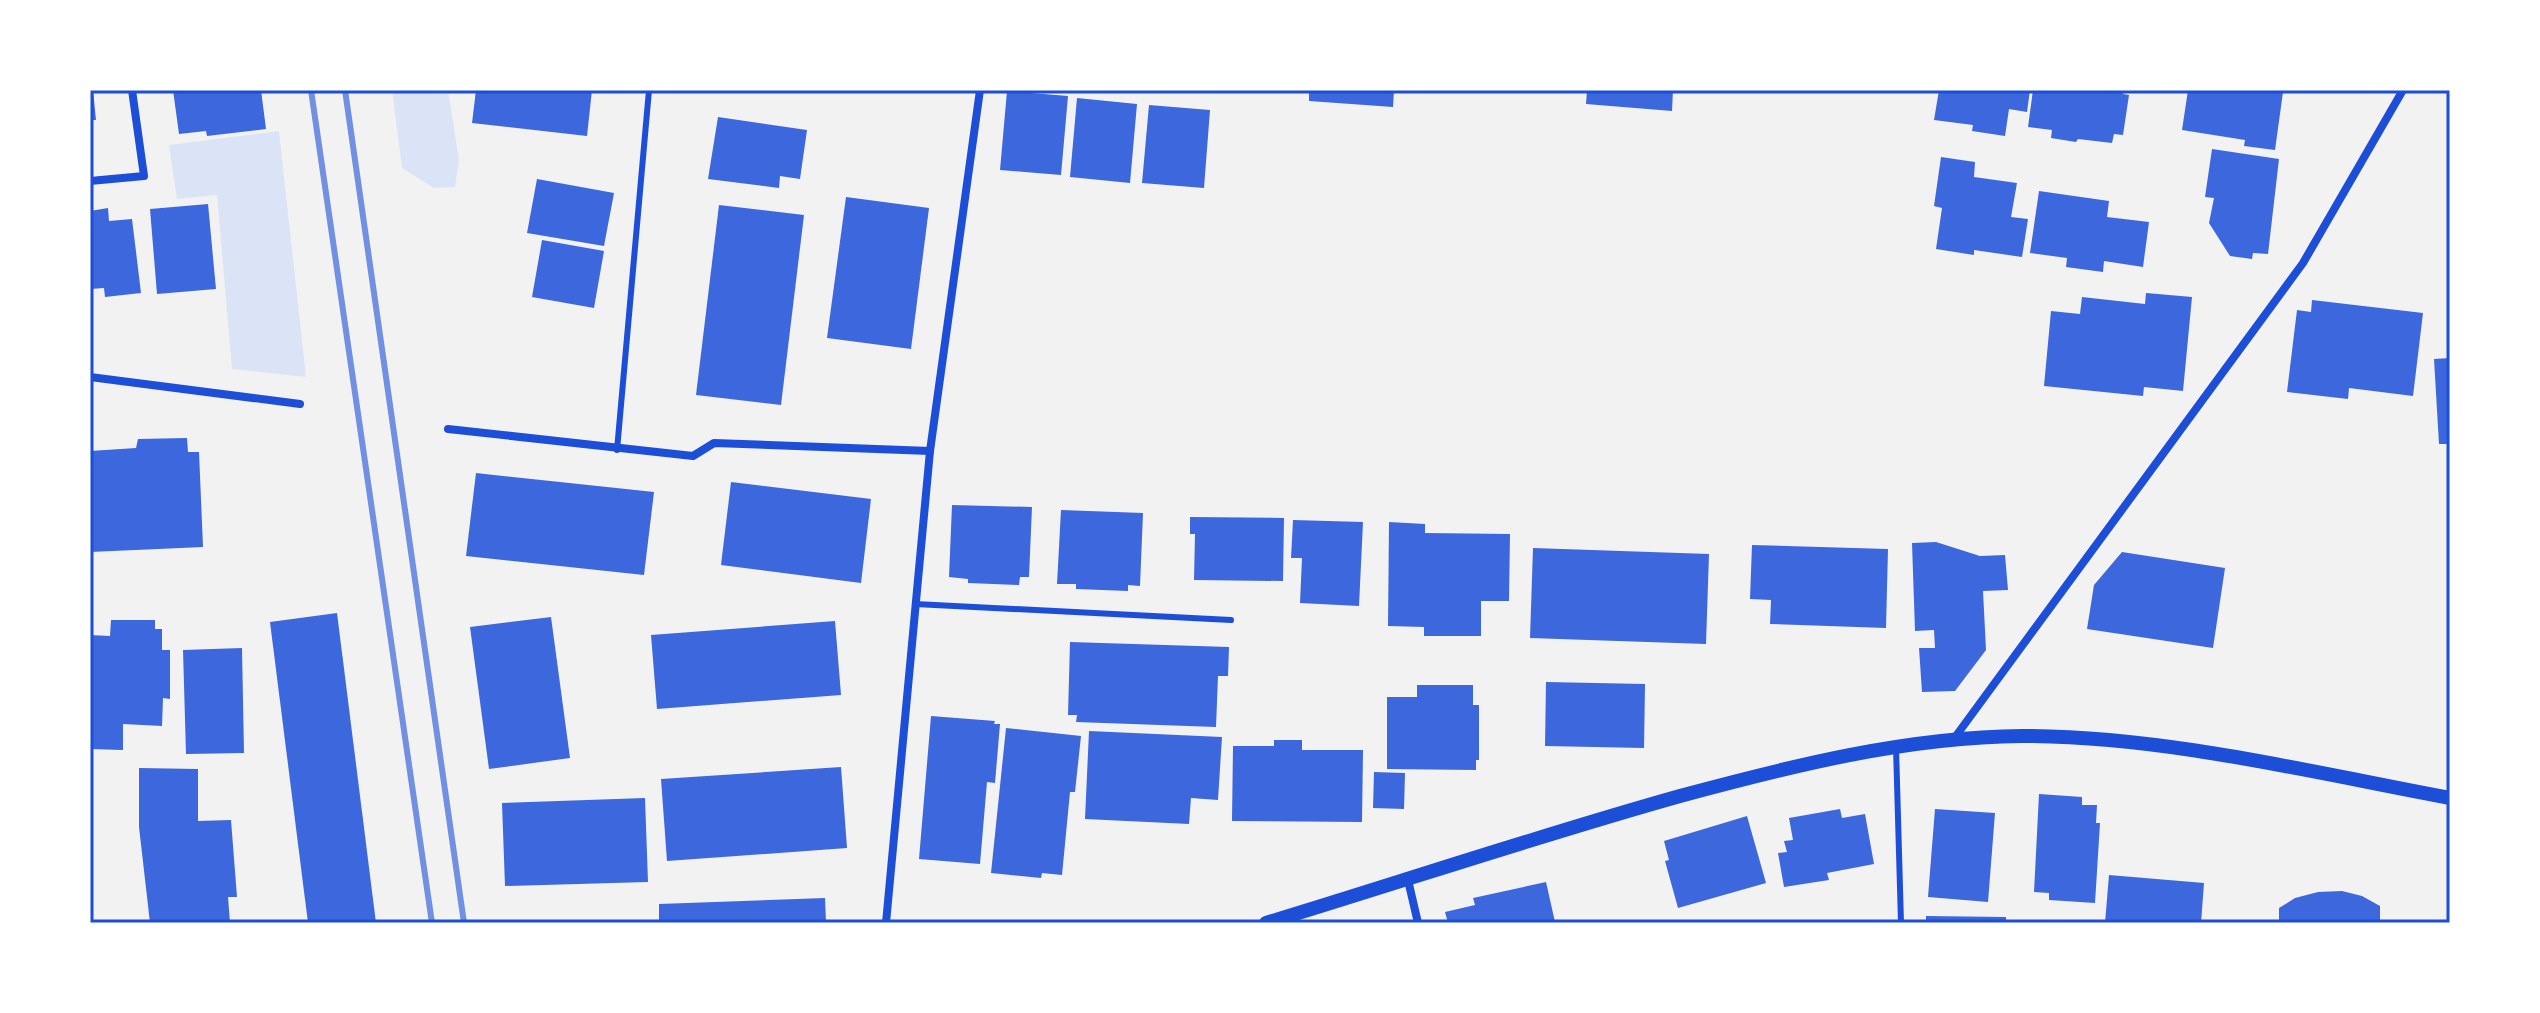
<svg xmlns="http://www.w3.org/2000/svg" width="2540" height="1013" font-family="'Fira Sans Condensed',sans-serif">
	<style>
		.green { fill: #dbe4f7 }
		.building { fill: #3d67dc }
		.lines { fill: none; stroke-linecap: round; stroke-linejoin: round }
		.service { stroke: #1d4ed8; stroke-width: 6 }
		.minor { stroke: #1d4ed8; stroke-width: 8 }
		.tertiary { stroke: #1d4ed8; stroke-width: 14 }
		.rail { stroke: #7290e2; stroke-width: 6 }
		.neatline { fill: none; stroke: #1d4ed8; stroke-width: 3 }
	</style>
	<rect width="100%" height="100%" fill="#f2f2f2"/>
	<g class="green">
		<path d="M392,90H448L459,160L455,187L434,188L402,168Z"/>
		<path d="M279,131L306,377L232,369L217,195L177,199L169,145Z"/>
	</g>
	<g class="building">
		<path d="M90,90H93L96,120H90Z"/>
		<path d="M173,90H261L266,129L207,136L206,131L179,134Z"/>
		<path d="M476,90H592L587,136L472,123Z"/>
		<path d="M1309,90H1394L1393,107L1309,101Z"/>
		<path d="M1587,90H1673L1672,111L1586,104Z"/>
		<path d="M1939,90H2030L2027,112L2009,109L2005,136L1972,131L1973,125L1934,120Z"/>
		<path d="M2033,90H2124L2123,94L2129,95L2123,135L2114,134L2112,143L2078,139L2076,142L2051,138L2052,130L2028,127Z"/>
		<path d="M2188,90L2283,92L2275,150L2244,146L2245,140L2182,130Z"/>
		<path d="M1007,91L1068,96L1061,175L1000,170Z"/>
		<path d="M1077,98L1137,104L1130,183L1070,177Z"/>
		<path d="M1149,105L1210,110L1204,188L1142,183Z"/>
		<path d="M718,117L807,130L800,179L780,176L779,188L708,179Z"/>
		<path d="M2212,149L2279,159L2268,254L2253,253L2252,259L2230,256L2209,223L2214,198L2205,197Z"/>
		<path d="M1941,157L1975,162L1974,177L2017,183L2011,217L2028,219L2022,257L1974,250V255L1936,249L1942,208L1934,206Z"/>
		<path d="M537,179L614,193L604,246L527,233Z"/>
		<path d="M2039,191L2109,201L2107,217L2149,222L2143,267L2104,261L2103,272L2066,267L2067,258L2030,253Z"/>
		<path d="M846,197L929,208L911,349L827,338Z"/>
		<path d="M208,204L216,289L157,294L150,209Z"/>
		<path d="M719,205L804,215L781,405L696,395Z"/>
		<path d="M108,208L109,221L132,219L141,293L105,297L104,288L90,289V211Z"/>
		<path d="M542,240L604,251L594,308L532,297Z"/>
		<path d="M2146,293L2192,297L2183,391L2144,387L2143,396L2044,386L2051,311L2080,314L2082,297L2145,304Z"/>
		<path d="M2312,300L2423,313L2413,396L2349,388L2348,399L2287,392L2297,310L2311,312Z"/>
		<path d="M2450,358V444H2439L2434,359Z"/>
		<path d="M187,438L188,452H199L203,547L90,552V451L136,448L138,439Z"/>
		<path d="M476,473L654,492L644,575L466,556Z"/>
		<path d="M731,482L871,499L861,583L721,565Z"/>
		<path d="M952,505L1032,507L1029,577H1020L1019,585L968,583V579L949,577Z"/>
		<path d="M1061,510L1143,513L1140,586L1128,585V591L1076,589V584H1057Z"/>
		<path d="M1190,517L1284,518L1283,581L1194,580L1195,534H1190Z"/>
		<path d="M1293,520L1363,522L1359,606L1300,603L1302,558H1291Z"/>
		<path d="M1389,522L1425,524V533L1510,534L1509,601H1481V636H1424V627L1388,626Z"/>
		<path d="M1936,542L1980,556L2005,555L2008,590L1983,591L1986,650L1955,691L1922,692L1919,648H1935L1934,630L1915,631L1912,543Z"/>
		<path d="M1752,545L1888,549L1886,628L1770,624L1771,600L1750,599Z"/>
		<path d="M1533,548L1709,554L1706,644L1530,638Z"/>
		<path d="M2122,552L2225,568L2213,648L2087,629L2094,585Z"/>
		<path d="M337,613L376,923H308L270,622Z"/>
		<path d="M551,617L570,758L489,769L470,627Z"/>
		<path d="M111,620H155V629H162V650H170V699L163,698L162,726L123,724V750L90,749V635L110,636Z"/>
		<path d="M835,621L841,695L657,709L651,635Z"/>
		<path d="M1070,642L1229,647L1228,676H1218L1216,727L1076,722L1077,715H1068Z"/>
		<path d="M242,648L244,753L186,754L183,650Z"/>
		<path d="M1546,682L1645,684L1644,748L1545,746Z"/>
		<path d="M1417,685H1473V705H1479V760H1476V770L1387,769V697H1417Z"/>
		<path d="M931,716L995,721L994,724H1000L995,783L987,782L980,864L919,859Z"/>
		<path d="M1006,728L1081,736L1075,792H1070L1062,875L1042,873L1041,878L991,873Z"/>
		<path d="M1089,731L1222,737L1218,800L1191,798L1189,824L1085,819Z"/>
		<path d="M1274,740H1302V750H1363L1362,822L1232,821L1233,746H1274Z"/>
		<path d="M841,767L847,848L667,861L661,779Z"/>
		<path d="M139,768L198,769V821L231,820L237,897H228L230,923H150L139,827Z"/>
		<path d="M1374,772L1405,773L1404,809L1373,808Z"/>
		<path d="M2039,794L2082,797V805H2097L2096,823H2100L2095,903L2049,900V893L2034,892Z"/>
		<path d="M645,798L648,882L505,886L502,803Z"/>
		<path d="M1840,809L1842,818L1865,814L1874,864L1827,873L1829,880L1784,887L1778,853L1787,852L1784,841L1793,840L1789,818Z"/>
		<path d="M1935,809L1995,813L1988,902L1928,897Z"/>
		<path d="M1747,816L1766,883L1678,908L1665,861L1669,860L1664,841Z"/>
		<path d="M2109,875L2204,883L2201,923H2105Z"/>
		<path d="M1546,882L1555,922L1448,923L1445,912L1475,905L1473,898Z"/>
		<path d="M2342,891L2362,896L2380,906V923H2279V908L2295,898L2318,892Z"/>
		<path d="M825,898L826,923H659V904Z"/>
		<path d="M1926,916L2006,917V923H1926Z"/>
	</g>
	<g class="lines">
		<g class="service">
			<path d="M617,450L649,90"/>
			<path d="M915,604L1231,620"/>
			<path d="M1896,747L1901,923"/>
		</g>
		<g class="minor">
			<path d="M90,181L144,176L132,90"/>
			<path d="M90,377L300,404"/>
			<path d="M448,429L693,456L714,443L930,451"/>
			<path d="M1953,740L2303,263L2403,90"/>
			<path d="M1408,880L1418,923"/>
			<path d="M886,923L930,451L980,90"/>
		</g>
		<path class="tertiary" d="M1266,923C1404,881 1541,835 1680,796C1791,766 1906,737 2022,736C2164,736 2311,772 2450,798"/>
		<g class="rail">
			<path d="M311,90L432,923"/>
			<path d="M345,90L464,923"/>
		</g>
	</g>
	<rect width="2540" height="1013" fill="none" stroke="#ffffff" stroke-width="184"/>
	<rect x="92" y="92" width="2356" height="829" class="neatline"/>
</svg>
